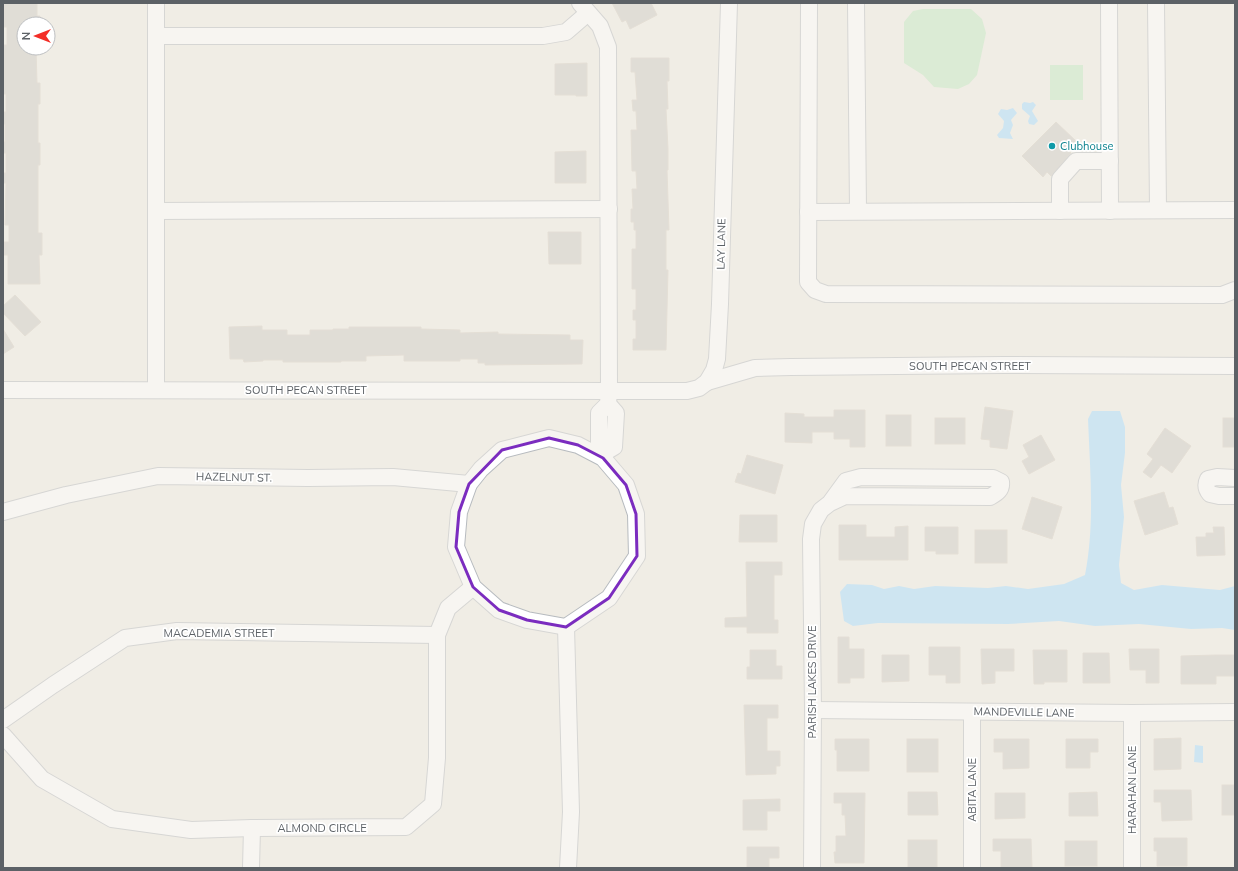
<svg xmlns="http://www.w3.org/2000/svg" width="1238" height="871" font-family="Mulish,sans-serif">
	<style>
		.green { fill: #c1e9c0 }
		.water { fill: #a5dcff }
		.building { fill: #cdc9c4; stroke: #d5cec2 }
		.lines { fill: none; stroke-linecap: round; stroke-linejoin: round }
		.minor-casing { stroke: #b7bbbf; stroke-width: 18 }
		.minor { stroke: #fff; stroke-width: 16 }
		.marked { fill: none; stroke: #7b2cbf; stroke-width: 3; stroke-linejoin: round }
		.culture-dot { fill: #0f9aa8; stroke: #fff; stroke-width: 1.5 }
		.labels { text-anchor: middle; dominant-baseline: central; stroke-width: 3.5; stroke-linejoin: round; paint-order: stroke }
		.culture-label { font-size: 11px; fill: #0d838f; stroke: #fff; text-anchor: start }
		.street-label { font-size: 11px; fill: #5c6166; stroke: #fff }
	</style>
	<rect width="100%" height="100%" fill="#f0ede5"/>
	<g class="green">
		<path d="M923,9H971L982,19L986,33L977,75L969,84L958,89L934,87L923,75L904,63V22L913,11Z"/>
		<rect x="1050" y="65" width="33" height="35"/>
	</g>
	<g class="water">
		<path d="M1024,102L1030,103L1033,102L1036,105L1032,111L1038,121L1034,125L1029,124L1028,121L1030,116L1022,109V104Z"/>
		<path d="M1013,108L1017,113L1011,120L1013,125L1010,133L1013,139L999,138L997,135L1003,128L1004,121L998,114L1001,109L1007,110Z"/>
		<path d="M1092,411H1120L1125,427V453L1121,485L1124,517L1119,565L1121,583L1134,590L1162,585L1220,590L1235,586V630L1222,628L1191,629L1139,624L1095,626L1059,621L1008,624L878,623L853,626L844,621L840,592L847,584L872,585L884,589L899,586L914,589L935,586L988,588L1006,586L1028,589L1064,584L1085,575C1095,524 1090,471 1088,419Z"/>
		<path d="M1195,745L1203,746V763L1194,762Z"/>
	</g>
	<g class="building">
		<path d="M4,3H37V16H40V24H24V48H36L37,83H40V104H38V143H40V165H38V233H42V255H39L40,284H8V255H4V242H9V225H5L6,183H3V173H6V153H3V142H5V124H3V112H6V94H3V45H7V27H3Z"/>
		<path d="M612,3H651L657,15L630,29L626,20L622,22Z"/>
		<path d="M631,58H669V81H667L668,109H666L668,149V170H667L669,230H666V270H668L666,350H633V339H636V320H633V310H636V289H632V249H636V230H634V222H631V209H633L632,189H637L636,171H632L631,130H637L636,111H633L632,100H637L635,72H631Z"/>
		<path d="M587,63V96H576V95H555V64Z"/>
		<path d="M1056,122L1077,142L1068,150L1071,153L1051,176L1047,172L1043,177L1022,156Z"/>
		<path d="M586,151V183H555V152Z"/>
		<path d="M548,232H581V264H549Z"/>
		<path d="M15,295L41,322L25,336L3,313V306Z"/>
		<path d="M262,326V330H287V335H310V330H333V329H349V327H421V329L460,330V333L498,332V334L570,335V340H583L582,364L485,365V363H478V359H460V361H404V355L366,356V361H341V362H283V360H263V361L244,362L243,359H230L229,327Z"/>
		<path d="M3,329L14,347L3,354Z"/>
		<path d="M985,407L1013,411L1007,449L990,447V440L981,439Z"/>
		<path d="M834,410H865V447H850V439H834V432H812V443L785,442V413L804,414V417H834Z"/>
		<rect x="886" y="415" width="25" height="31"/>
		<rect x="935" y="418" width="30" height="26"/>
		<rect x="1223" y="418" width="12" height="29"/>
		<path d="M1165,428L1191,446L1172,473L1161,465L1151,478L1143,472L1153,459L1147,454Z"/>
		<path d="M1041,435L1055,460L1029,474L1022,461L1029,457L1023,445Z"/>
		<path d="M747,455L783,465L775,494L735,482L738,473L741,474Z"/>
		<path d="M1164,492L1169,508L1173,507L1178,524L1145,535L1134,501Z"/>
		<path d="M1032,497L1062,507L1052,539L1022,529Z"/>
		<path d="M740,515H777V542H739Z"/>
		<path d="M839,525H866V537H895V527L908,526V560H839Z"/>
		<path d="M925,527H958V554H936V551H925Z"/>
		<path d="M1213,527H1224L1225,555L1197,556L1196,537H1206V533H1214Z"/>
		<rect x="975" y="530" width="32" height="33"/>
		<path d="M746,562H782V575H774V620H778V633H747V627H725V618L747,617Z"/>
		<path d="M838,637H849V649H864V678H850V683H838Z"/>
		<path d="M929,647H960V683H946V675H929Z"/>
		<path d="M981,649H1014V671H995V683L982,684Z"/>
		<path d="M1129,649H1159V683H1146V670H1130Z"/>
		<path d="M750,650H776V666H782V679H747V667H750Z"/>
		<path d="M1033,650H1067V682H1044V684H1034Z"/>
		<path d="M1083,653H1109L1110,683H1083Z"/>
		<path d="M882,655H909V681L882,682Z"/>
		<path d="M1216,655H1235V676H1216V684H1181V656Z"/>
		<path d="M744,705H778V718H767V751H780V766H776V774L746,775Z"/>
		<path d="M1181,738V769L1154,770V739Z"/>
		<path d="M835,739H869V771H837V750H835Z"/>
		<rect x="907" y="739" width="31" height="33"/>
		<path d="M994,739H1029V768L1003,769V752H994Z"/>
		<path d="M1066,739H1098V752H1090V768H1066Z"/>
		<rect x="1222" y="785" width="13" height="30"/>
		<path d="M1154,790H1191L1192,820L1162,821L1161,802H1154Z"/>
		<path d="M908,792H937L938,815H908Z"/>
		<path d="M1097,792L1098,816H1069V793Z"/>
		<path d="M834,793H865L864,863H835L834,852H836V836H846L845,815H842V803H834Z"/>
		<path d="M995,793H1025V818L995,819Z"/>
		<path d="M780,799V811H767V830H743V800Z"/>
		<path d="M1154,838H1187V866H1157V851H1154Z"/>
		<path d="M993,839H1031L1032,868H1001V851H993Z"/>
		<rect x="908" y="840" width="29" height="28"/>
		<rect x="1065" y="841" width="32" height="25"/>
		<path d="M747,847H779V858H769V868H747Z"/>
	</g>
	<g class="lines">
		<defs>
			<g id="minor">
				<path d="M580,3L600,26L608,47L609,391L608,404L599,413V448L604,453"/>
				<path d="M809,3L808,282L815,290L826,294L1222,295L1235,290"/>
				<path d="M856,3L858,211"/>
				<path d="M1109,3L1110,211"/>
				<path d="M1156,3L1158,210"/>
				<path d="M157,36H543L566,32L588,13"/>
				<path d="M156,211L609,209"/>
				<path d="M1060,211V179L1076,161H1110"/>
				<path d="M808,212L1235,210"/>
				<path d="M707,382L755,368L791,367L1003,365L1235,366"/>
				<path d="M3,390L609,391H687L699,388L707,382L714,370L717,359L720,304L729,3"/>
				<path d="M156,390V3"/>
				<path d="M549,438L578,445L603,458L626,485L636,514L637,556L609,598L566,627L527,620L499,610L473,587L456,547L459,512L469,484L481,469L502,450Z"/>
				<path d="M604,453L614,447L616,413L608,404"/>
				<path d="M1235,478L1217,477L1208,479C1205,485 1206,489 1210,494L1219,496H1235"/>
				<path d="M3,512L66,495L158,476L308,478L393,477L469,484"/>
				<path d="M566,627L571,812L568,868"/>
				<path d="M813,710L1132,713L1235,712"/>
				<path d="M3,720L53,685L125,638L177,631L437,635"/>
				<path d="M3,735L42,779L112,819L191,830L252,828L406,827L433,804L437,758V635L448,608L473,587"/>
				<path d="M251,868L252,828"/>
				<path d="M812,868L813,710L811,539L813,524L821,510L830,503L846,481L861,477L993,478L1001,482C1002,490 997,493 990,497L845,496L830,503"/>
				<path d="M972,868V712"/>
				<path d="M1132,868V713"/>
			</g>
		</defs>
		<use href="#minor" class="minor-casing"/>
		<use href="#minor" class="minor"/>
	</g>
	<path d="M0 0H1238V871H0ZM549,438L578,445L603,458L626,485L636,514L637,556L609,598L566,627L527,620L499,610L473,587L456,547L459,512L469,484L502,450Z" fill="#f0ede5" fill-opacity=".55" fill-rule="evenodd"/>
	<path class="marked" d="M549,438L578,445L603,458L626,485L636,514L637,556L609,598L566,627L527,620L499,610L473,587L456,547L459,512L469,484L502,450Z"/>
	<circle class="culture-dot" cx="1052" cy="146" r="4"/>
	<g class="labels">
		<g class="culture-label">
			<text x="1060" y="146">Clubhouse</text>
		</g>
		<g class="street-label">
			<text transform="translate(721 244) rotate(-89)">LAY LANE</text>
			<text x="970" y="366">SOUTH PECAN STREET</text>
			<text x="306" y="390">SOUTH PECAN STREET</text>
			<text transform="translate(234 477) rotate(1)">HAZELNUT ST.</text>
			<text x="219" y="633">MACADEMIA STREET</text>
			<text transform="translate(812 682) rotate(-90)">PARISH LAKES DRIVE</text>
			<text transform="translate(1024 712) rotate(1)">MANDEVILLE LANE</text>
			<text transform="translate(972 790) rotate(-90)">ABITA LANE</text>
			<text transform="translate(1132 790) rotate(-90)">HARAHAN LANE</text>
			<text x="322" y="828">ALMOND CIRCLE</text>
		</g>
	</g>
	<rect width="1238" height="871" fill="none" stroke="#5c6166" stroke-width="8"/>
	<g transform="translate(36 36) rotate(270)"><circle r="19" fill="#ffffff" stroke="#bec0c2"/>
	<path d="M0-3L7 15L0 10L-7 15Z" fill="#f32e27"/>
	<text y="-6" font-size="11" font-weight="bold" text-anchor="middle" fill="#5c6166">N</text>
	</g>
</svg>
